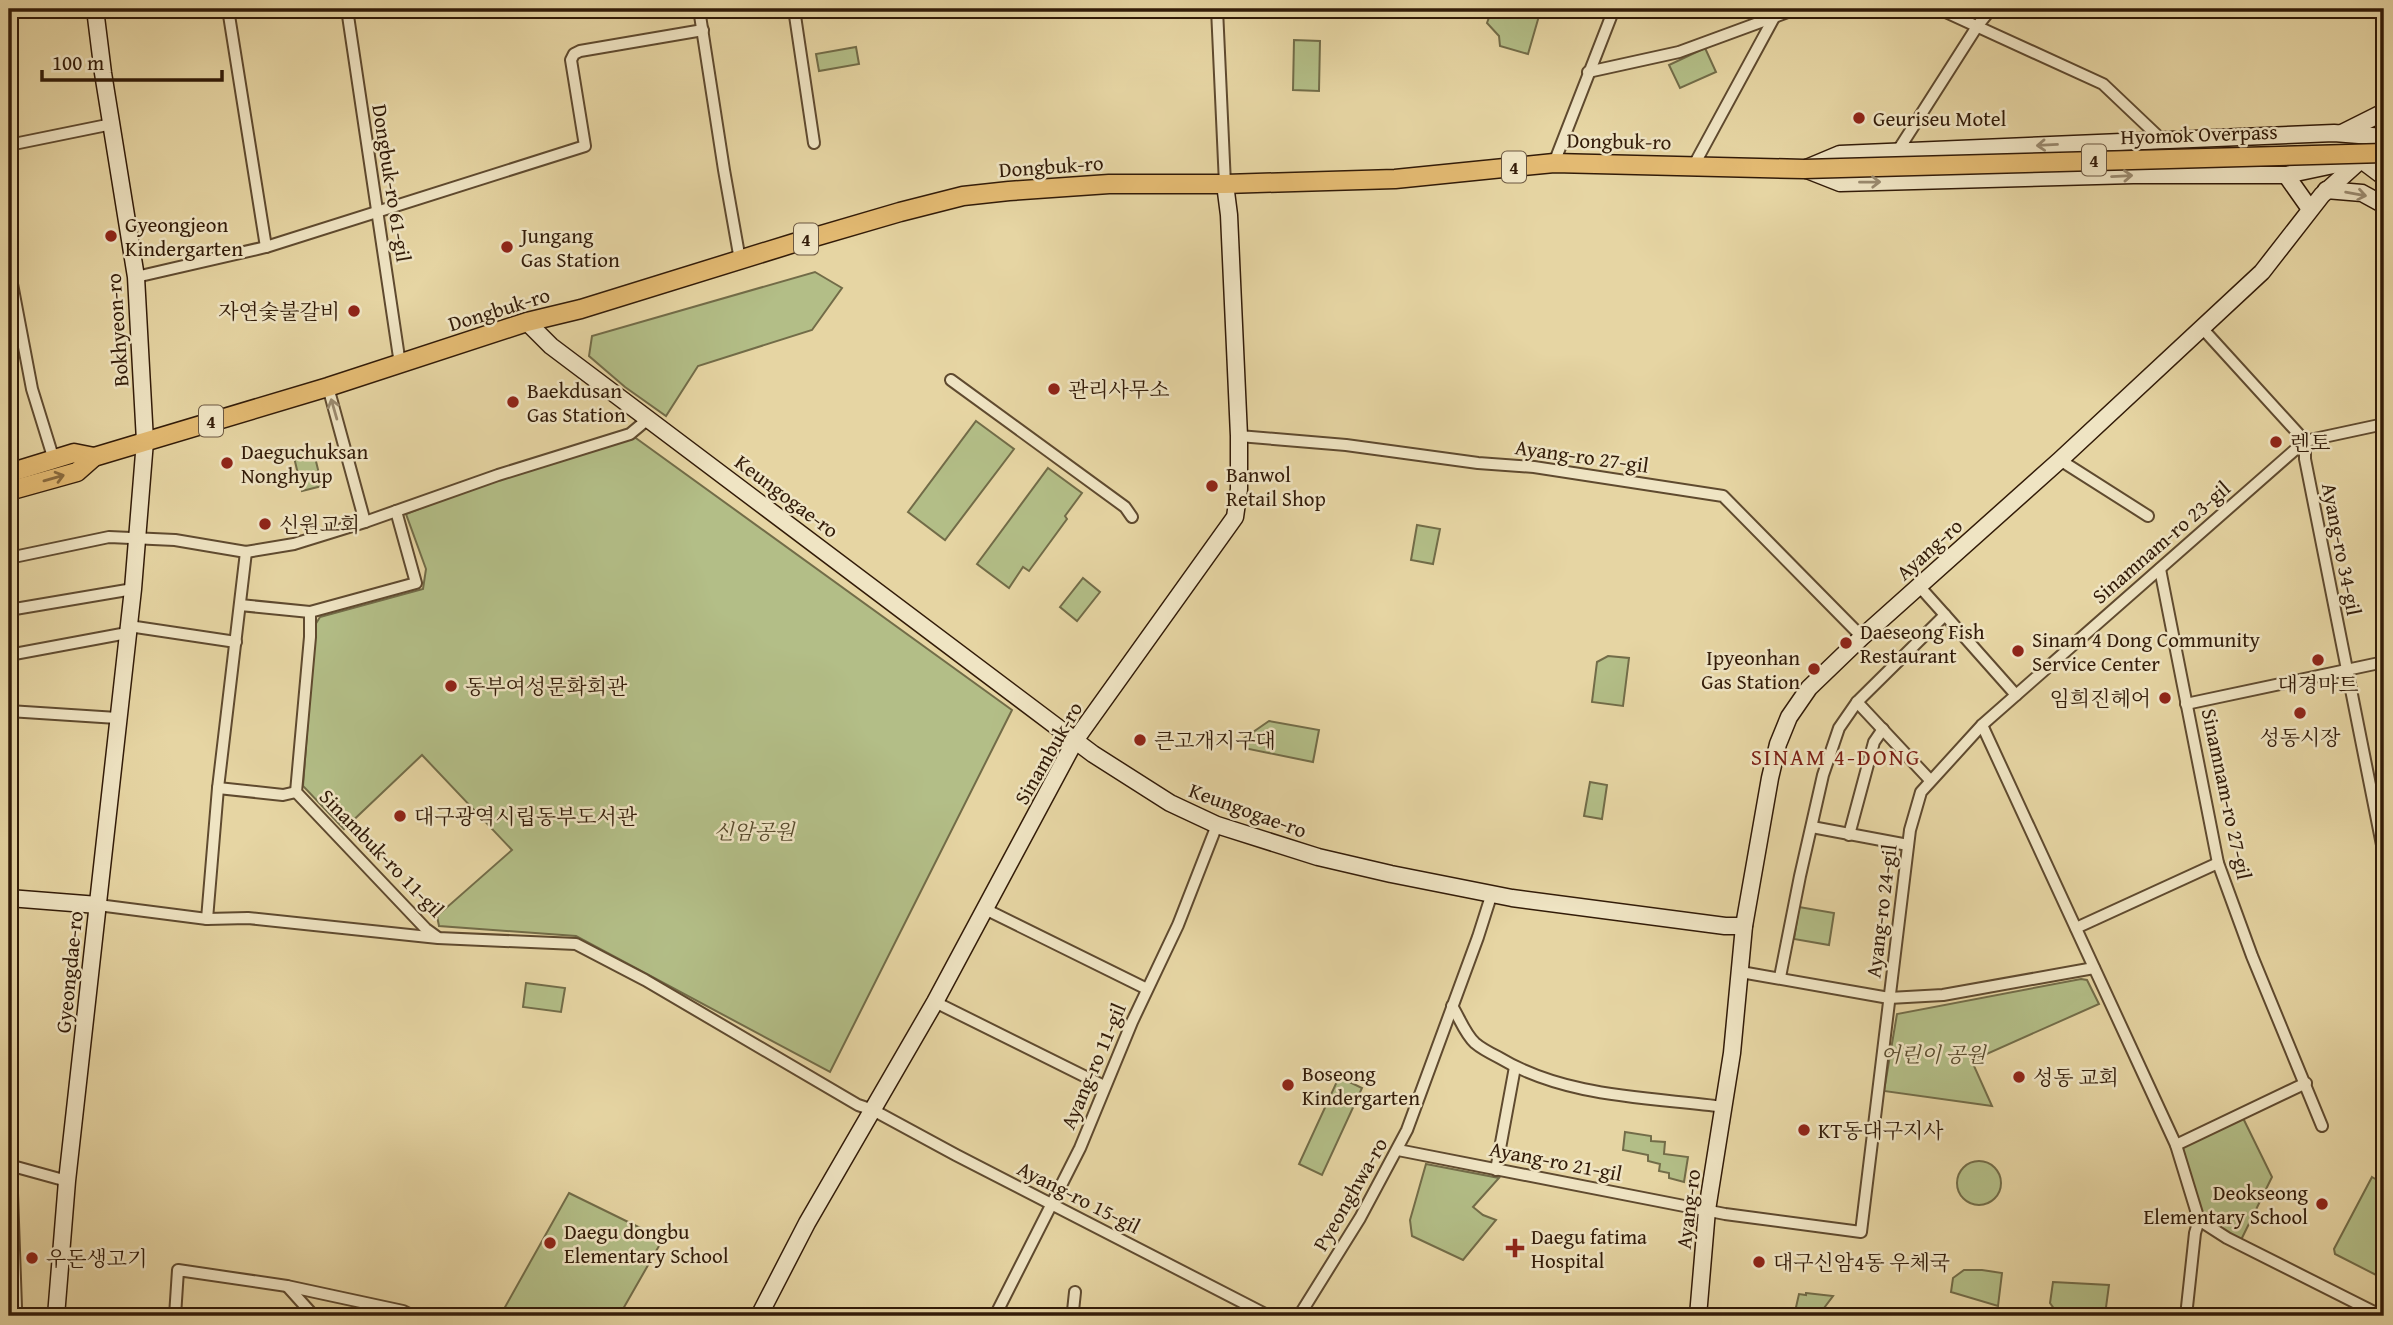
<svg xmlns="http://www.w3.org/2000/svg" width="2393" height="1325" font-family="'Gentium Book Plus','Noto Serif KR',serif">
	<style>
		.green { fill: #b3be87; stroke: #726c48; stroke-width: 2 }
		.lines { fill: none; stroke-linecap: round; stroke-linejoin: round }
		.street-casing { stroke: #5f4a2f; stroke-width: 14 }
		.secondary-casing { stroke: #321b08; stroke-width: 19 }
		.primary-casing { stroke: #321b08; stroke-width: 21 }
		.street { stroke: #efe4c3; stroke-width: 10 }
		.secondary { stroke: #efe4c3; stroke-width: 16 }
		.primary { stroke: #e3ba72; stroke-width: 18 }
		.primary-bridge-casing { stroke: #321b08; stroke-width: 21; stroke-linecap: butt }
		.primary-bridge { stroke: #e3ba72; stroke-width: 18 }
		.oneway { stroke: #9a8a6f }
		.oneway2 { stroke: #8a6a3d }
		.poi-dot { fill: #8f2418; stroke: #efe4c3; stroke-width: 2.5 }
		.labels { text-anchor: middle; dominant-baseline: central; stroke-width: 5; stroke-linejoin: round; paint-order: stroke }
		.shield { fill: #efe4c3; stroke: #6b5740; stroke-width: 2 }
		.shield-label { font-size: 19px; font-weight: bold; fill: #321b08 }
		.poi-label { font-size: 21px; fill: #321b08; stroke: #efe4c3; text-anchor: start }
		.street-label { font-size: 21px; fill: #321b08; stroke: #efe4c3 }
		.park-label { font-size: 21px; font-style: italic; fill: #594c2e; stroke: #efe4c3 }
		.neighbourhood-label { font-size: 23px; letter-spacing: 2px; fill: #7a1f14; stroke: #efe4c3 }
	</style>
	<rect width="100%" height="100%" fill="#e6d5a3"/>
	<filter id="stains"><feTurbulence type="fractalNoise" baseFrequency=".00286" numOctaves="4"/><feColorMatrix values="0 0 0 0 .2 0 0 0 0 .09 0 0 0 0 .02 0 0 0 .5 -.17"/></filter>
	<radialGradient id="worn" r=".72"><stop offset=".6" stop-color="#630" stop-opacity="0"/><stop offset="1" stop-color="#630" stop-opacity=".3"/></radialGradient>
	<g class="green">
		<path d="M1492,9H1541L1528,54L1500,46L1499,36L1487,23Z"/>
		<path d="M1294,40L1320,41L1319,91L1293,90Z"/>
		<path d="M856,47L859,64L819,71L816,54Z"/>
		<path d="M1705,48L1716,72L1680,88L1669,65Z"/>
		<path d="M815,272L842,288L812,330L698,366L666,416L625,387L589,356L592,336Z"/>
		<path d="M976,421L1014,449L945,540L908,512Z"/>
		<path d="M633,436L1012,710L830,1072L576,936L439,926L437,916L512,850L422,755L344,829L303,786L315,625L320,617L423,589L426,569L406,514L499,478Z"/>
		<path d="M313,449L322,486L302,491L293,453Z"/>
		<path d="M1048,468L1082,493L1065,516L1067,519L1029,571L1023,567L1009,588L977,564Z"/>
		<path d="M1417,525L1440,529L1433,564L1411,560Z"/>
		<path d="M1083,578L1100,592L1077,621L1060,607Z"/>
		<path d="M1608,656L1629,658L1623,706L1592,702L1597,662Z"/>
		<path d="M1269,721L1319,730L1313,762L1244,748L1243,739Z"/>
		<path d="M1590,782L1607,785L1602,819L1584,816Z"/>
		<path d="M1799,907L1834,913L1829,945L1794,939Z"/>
		<path d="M2081,979L2087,980L2099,1004L1982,1056L1974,1066L1992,1106L1884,1091L1897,1014Z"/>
		<path d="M526,983L565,988L561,1012L523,1007Z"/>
		<path d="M1339,1077L1362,1088L1322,1175L1299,1164Z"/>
		<path d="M2242,1116L2272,1177L2240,1242L2202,1218L2179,1146Z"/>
		<path d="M1625,1132L1651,1136V1141L1665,1142L1664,1154L1688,1157L1684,1182L1669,1178V1173L1659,1171L1660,1164L1648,1161V1155L1623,1150Z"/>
		<circle cx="1979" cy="1183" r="22"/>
		<path d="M1426,1164L1499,1178L1473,1207L1483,1215L1496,1220L1463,1260L1412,1236L1410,1220Z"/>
		<path d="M2372,1177L2384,1184V1279L2335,1254L2334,1249Z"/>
		<path d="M569,1193L663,1239L619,1316H500Z"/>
		<path d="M1964,1270H1982L2002,1273L1998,1306L1951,1292L1953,1278Z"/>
		<path d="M2053,1282L2109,1285L2105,1315L2055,1310L2050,1303Z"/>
		<path d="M1806,1293L1833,1296L1818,1316H1794L1799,1294L1806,1295Z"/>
	</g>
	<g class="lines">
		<defs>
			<g id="street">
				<path d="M228,9L266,247"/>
				<path d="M347,9L400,364"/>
				<path d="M699,9L724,170L740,260"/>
				<path d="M794,9L814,143"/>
				<path d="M1217,9L1225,184"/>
				<path d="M1939,9L2103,84L2162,140"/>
				<path d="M1588,72L1679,52L1796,9"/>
				<path d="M9,145L112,124"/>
				<path d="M1897,152L1978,25L1991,9"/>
				<path d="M1554,163L1614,9"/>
				<path d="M1694,165L1776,14"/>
				<path d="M9,268L32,389L54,460"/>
				<path d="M136,277L266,247L585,146L571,60L574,54L580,51L703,30"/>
				<path d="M2202,328L2305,441V459L2384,855"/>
				<path d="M951,380L1125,507L1132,517"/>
				<path d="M328,387L365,522"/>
				<path d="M1239,436L1346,445L1478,463L1534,467L1723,496L1862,637"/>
				<path d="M2060,460L2148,516"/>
				<path d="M396,511L416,583L310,612V637L296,792L426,929L437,937"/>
				<path d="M9,558L109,537L175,540L246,552L294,544L365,522L498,475L630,434L648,419"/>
				<path d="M2160,569L2218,863L2252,956L2322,1126"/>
				<path d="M1919,586L1945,615"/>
				<path d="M240,605L310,612"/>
				<path d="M9,610L133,589"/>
				<path d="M129,626L236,642"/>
				<path d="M9,655L127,633"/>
				<path d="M1857,702L1930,780"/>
				<path d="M2186,704L2384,662"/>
				<path d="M9,711L117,718"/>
				<path d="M1982,725L2176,1145L2199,1220L2227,1238L2382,1316"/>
				<path d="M218,788L283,795L296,792"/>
				<path d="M1812,827L1908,845"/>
				<path d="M1849,835L1874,742L1883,729"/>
				<path d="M98,905L207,919L248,918L438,938L576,944L645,980L858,1105L873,1110L956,1155L1269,1316"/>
				<path d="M985,909L1147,989"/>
				<path d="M207,919L218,788L246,552"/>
				<path d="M2076,928L2218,863"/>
				<path d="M1741,972L1889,998L1943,995L2094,968"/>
				<path d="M1780,977L1800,876L1823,775L1839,728L1857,702L1945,615L2016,695"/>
				<path d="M935,1002L1104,1086"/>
				<path d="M1452,1006C1459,1017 1465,1034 1475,1043C1482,1049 1490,1053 1498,1057C1566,1098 1648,1097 1724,1107"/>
				<path d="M2176,1145L2306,1083"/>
				<path d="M1398,1150L1725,1214L1861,1232L1910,830L1921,792L1982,725L2305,441L2384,424"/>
				<path d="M9,1165L67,1181"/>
				<path d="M9,1166L11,1165L16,1307"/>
				<path d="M1496,1170L1515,1067"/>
				<path d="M287,1286L314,1316"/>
				<path d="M175,1316L178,1270L287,1286L403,1311L413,1316"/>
				<path d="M995,1316L1080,1148L1132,1022L1178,925L1217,825"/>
				<path d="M1069,1316L1073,1311L1075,1292"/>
				<path d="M1299,1316L1360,1218L1407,1130L1478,937L1492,893"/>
				<path d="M2186,1316L2195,1233L2199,1220"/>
			</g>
			<g id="secondary">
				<path d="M2342,133L2384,112"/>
				<path d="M2360,159L2384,177"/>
				<path d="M1809,167L1840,154L2334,133L2384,137"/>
				<path d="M1807,170L1840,183L2133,175H2286L2357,160"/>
				<path d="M2286,175L2310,209"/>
				<path d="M2326,190L2362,193L2384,205"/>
				<path d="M527,322L551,346L1093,754L1170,803L1217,825L1318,857L1391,874L1512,898L1725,926H1744"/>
				<path d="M9,898L98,905"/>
				<path d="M56,1316L67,1181L133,589L145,441L136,277L103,73L95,9"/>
				<path d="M759,1316L807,1223L935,1002L1076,739L1235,517L1239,489V436L1229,215L1225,184"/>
				<path d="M1698,1316L1707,1210L1732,1053L1744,926L1770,778L1778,744L1789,717L1809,688L1862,637L2060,460L2262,272L2322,195L2384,139"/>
			</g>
			<g id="primary">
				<path d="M9,473L74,453L94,457"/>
				<path d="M9,491L77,472L94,457L328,387L527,322L581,309L794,243L900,212L963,196L1009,191L1109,184H1225L1395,179L1554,163L1804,169"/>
			</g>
		</defs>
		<use href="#street" class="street-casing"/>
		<use href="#secondary" class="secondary-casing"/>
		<use href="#primary" class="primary-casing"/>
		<use href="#street" class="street"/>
		<use href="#secondary" class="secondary"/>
		<use href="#primary" class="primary"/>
		<defs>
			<path id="primary-bridge" d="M1804,169L2384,153"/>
		</defs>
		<use href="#primary-bridge" class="primary-bridge-casing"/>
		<use href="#primary-bridge" class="primary-bridge"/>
	</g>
	<defs><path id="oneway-shaft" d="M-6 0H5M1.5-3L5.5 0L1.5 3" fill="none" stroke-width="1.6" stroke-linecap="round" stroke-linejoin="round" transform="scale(1.75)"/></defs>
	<g class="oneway">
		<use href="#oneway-shaft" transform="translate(2047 145) rotate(177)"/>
		<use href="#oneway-shaft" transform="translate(2122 176) rotate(-3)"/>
		<use href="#oneway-shaft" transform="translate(1870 182) rotate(-1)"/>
		<use href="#oneway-shaft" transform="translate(2356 194) rotate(10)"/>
		<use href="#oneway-shaft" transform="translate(334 409) rotate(-106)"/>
	</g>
	<use class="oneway2" href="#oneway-shaft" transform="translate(54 478) rotate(-16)"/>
	<g class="poi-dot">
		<circle cx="1859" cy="118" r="7"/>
		<circle cx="111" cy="236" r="7"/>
		<circle cx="507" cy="247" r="7"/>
		<circle cx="354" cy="311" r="7"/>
		<circle cx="1054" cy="389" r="7"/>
		<circle cx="513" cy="402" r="7"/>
		<circle cx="2276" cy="442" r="7"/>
		<circle cx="227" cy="463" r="7"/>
		<circle cx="1212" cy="486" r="7"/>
		<circle cx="265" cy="524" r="7"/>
		<circle cx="1846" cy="643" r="7"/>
		<circle cx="2018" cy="651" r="7"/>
		<circle cx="2318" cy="660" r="7"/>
		<circle cx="1814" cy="669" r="7"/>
		<circle cx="451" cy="686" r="7"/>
		<circle cx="2165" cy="698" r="7"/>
		<circle cx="2300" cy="713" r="7"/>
		<circle cx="1140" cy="740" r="7"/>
		<circle cx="400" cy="816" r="7"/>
		<circle cx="2019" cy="1077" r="7"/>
		<circle cx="1288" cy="1085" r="7"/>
		<circle cx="1804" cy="1130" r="7"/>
		<circle cx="2322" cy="1204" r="7"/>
		<circle cx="550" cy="1243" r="7"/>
		<path d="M1511.5 1237.5h7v7h7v7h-7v7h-7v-7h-7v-7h7z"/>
		<circle cx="32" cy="1258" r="7"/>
		<circle cx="1759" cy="1262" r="7"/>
	</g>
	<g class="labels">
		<g class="shield">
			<rect x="2082" y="144.5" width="24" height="31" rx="5"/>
			<rect x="1502" y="151.5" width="24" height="31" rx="5"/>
			<rect x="794" y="223.5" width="24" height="31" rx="5"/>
			<rect x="199" y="405.5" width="24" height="31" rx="5"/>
		</g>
		<g class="shield-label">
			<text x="2094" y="160">4</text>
			<text x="1514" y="167">4</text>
			<text x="806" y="239">4</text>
			<text x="211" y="421">4</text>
		</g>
		<g class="poi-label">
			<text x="1873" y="118">Geuriseu Motel</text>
			<text x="125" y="224">Gyeongjeon<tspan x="125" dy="24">Kindergarten</tspan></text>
			<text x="521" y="235">Jungang<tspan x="521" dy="24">Gas Station</tspan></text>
			<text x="340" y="311" text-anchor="end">자연숯불갈비</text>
			<text x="1068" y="389">관리사무소</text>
			<text x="527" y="390">Baekdusan<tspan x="527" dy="24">Gas Station</tspan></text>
			<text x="2290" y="442">렌토</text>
			<text x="241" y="451">Daeguchuksan<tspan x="241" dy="24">Nonghyup</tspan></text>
			<text x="1226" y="474">Banwol<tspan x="1226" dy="24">Retail Shop</tspan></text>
			<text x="279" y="524">신원교회</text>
			<text x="1860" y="631">Daeseong Fish<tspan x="1860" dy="24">Restaurant</tspan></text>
			<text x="2032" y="639">Sinam 4 Dong Community<tspan x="2032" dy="24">Service Center</tspan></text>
			<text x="1800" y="657" text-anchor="end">Ipyeonhan<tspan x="1800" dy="24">Gas Station</tspan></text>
			<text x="2318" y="684" text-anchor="middle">대경마트</text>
			<text x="465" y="686">동부여성문화회관</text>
			<text x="2151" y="698" text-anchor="end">임희진헤어</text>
			<text x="2300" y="737" text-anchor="middle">성동시장</text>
			<text x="1154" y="740">큰고개지구대</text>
			<text x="414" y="816">대구광역시립동부도서관</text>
			<text x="1302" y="1073">Boseong<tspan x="1302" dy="24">Kindergarten</tspan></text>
			<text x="2033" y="1077">성동 교회</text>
			<text x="1818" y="1130">KT동대구지사</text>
			<text x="2308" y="1192" text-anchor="end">Deokseong<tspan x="2308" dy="24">Elementary School</tspan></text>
			<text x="564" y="1231">Daegu dongbu<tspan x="564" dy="24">Elementary School</tspan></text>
			<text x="1531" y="1236">Daegu fatima<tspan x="1531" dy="24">Hospital</tspan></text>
			<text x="46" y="1258">우돈생고기</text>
			<text x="1773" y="1262">대구신암4동 우체국</text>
		</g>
		<g class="street-label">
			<text transform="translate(2199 134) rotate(-2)">Hyomok Overpass</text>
			<text transform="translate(1619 141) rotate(1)">Dongbuk-ro</text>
			<text transform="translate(1051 166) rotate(-4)">Dongbuk-ro</text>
			<text transform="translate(392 183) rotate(81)">Dongbuk-ro 61-gil</text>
			<text transform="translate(499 309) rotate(-17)">Dongbuk-ro</text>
			<text transform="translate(117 330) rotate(-94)">Bokhyeon-ro</text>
			<text transform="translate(1582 456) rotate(8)">Ayang-ro 27-gil</text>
			<text transform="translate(787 496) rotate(37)">Keungogae-ro</text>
			<text transform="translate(2161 542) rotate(-41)">Sinamnam-ro 23-gil</text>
			<text transform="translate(1929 549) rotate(-42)">Ayang-ro</text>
			<text transform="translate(2342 549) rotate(79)">Ayang-ro 34-gil</text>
			<text transform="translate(1048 753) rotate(-60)">Sinambuk-ro</text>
			<text transform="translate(2227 794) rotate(78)">Sinamnam-ro 27-gil</text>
			<text transform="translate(1248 810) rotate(20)">Keungogae-ro</text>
			<text transform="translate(382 853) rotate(46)">Sinambuk-ro 11-gil</text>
			<text transform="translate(1881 911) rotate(-83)">Ayang-ro 24-gil</text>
			<text transform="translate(69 972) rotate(-84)">Gyeongdae-ro</text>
			<text transform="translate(1093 1066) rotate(-67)">Ayang-ro 11-gil</text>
			<text transform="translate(1556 1161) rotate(11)">Ayang-ro 21-gil</text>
			<text transform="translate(1350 1194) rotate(-60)">Pyeonghwa-ro</text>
			<text transform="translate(1079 1197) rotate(27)">Ayang-ro 15-gil</text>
			<text transform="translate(1688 1209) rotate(-83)">Ayang-ro</text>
		</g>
		<g class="park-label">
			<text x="754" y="831">신암공원</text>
			<text x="1933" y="1054">어린이 공원</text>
		</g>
		<g class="neighbourhood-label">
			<text x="1836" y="756">SINAM 4-DONG</text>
		</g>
	</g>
	<rect width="2393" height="1325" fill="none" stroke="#e6d5a3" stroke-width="35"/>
	<rect x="10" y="10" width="2372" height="1304" fill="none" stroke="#321b08" stroke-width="3.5"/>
	<rect x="18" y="18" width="2358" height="1290" fill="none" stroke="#321b08" stroke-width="2"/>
	<path d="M42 70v10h180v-10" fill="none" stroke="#321b08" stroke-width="3.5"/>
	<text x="52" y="70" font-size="21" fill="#321b08" stroke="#efe4c3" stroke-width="5" paint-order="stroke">100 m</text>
	<rect width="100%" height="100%" filter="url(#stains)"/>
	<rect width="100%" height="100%" fill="url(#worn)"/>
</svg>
